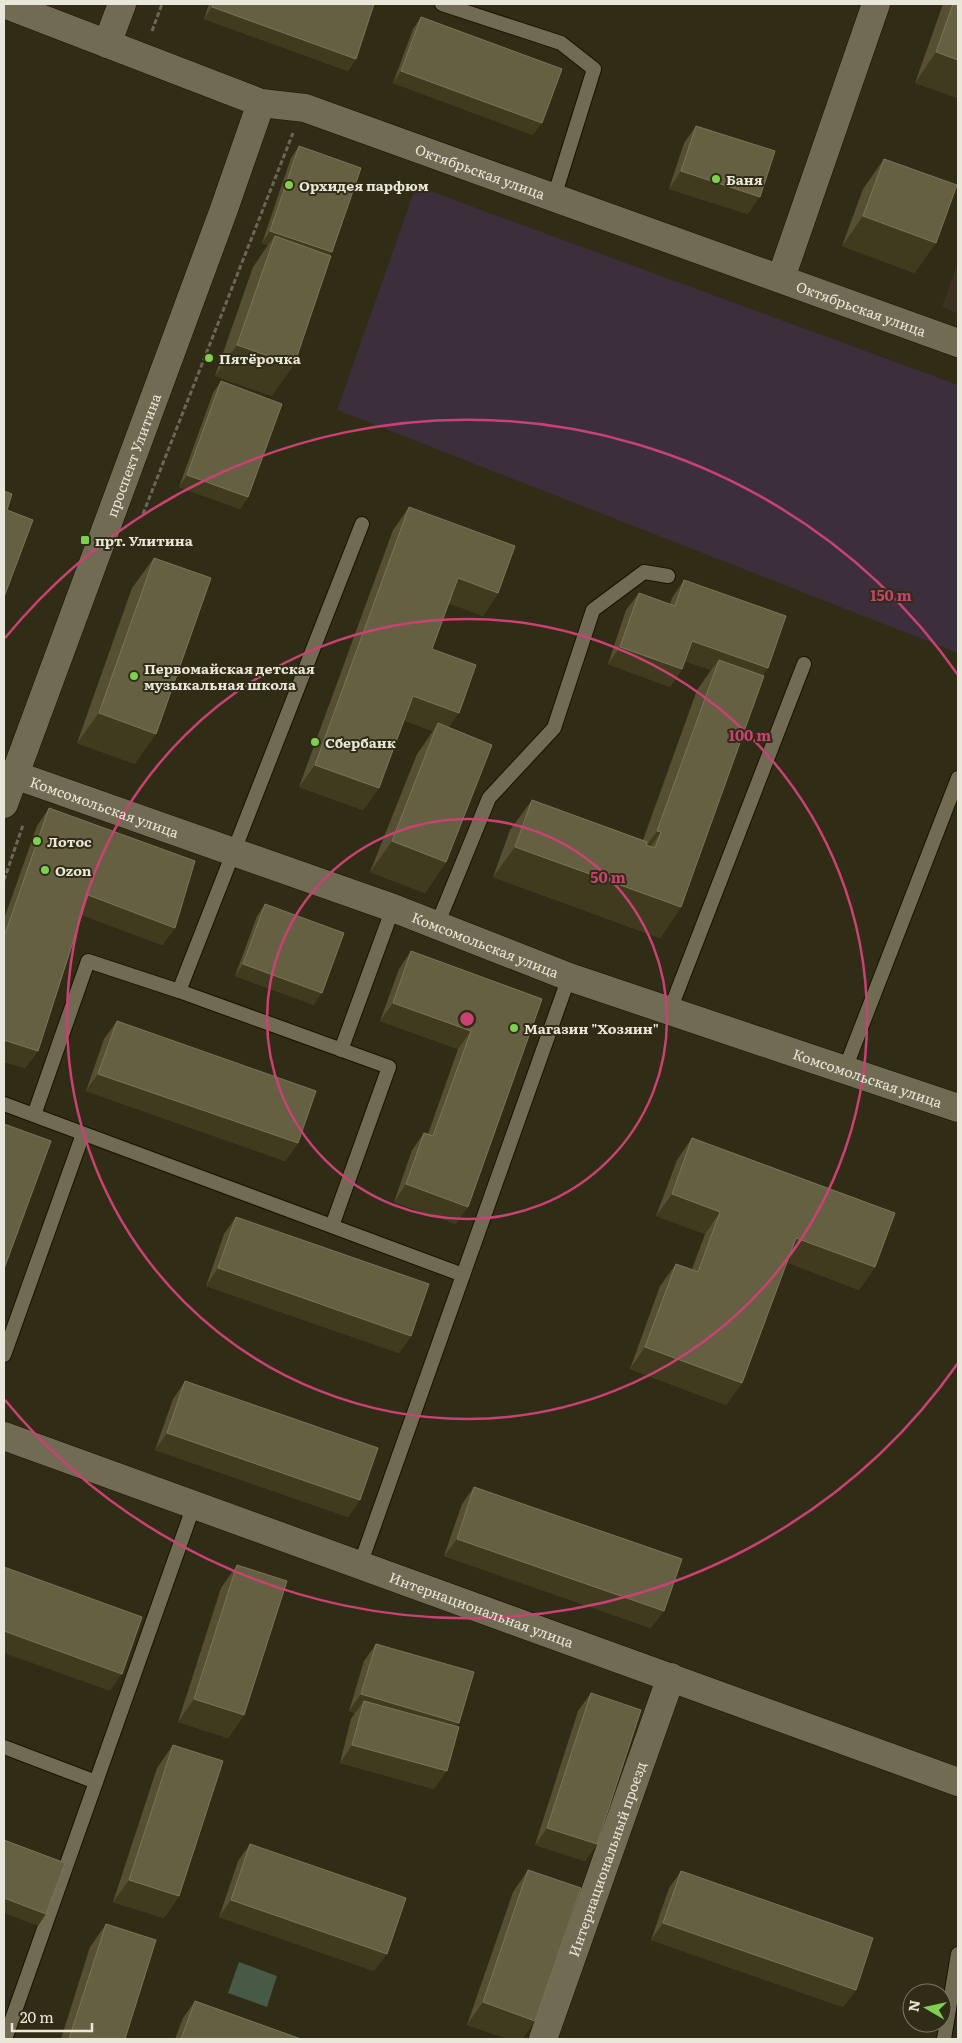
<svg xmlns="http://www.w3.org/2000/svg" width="962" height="2043" font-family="Literata,serif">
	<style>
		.industrial { fill: #3c2e3a }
		.education { fill: #3b3222 }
		.green { fill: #465a46 }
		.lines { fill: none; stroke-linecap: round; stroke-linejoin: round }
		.lane-casing { stroke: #191401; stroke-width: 16 }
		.street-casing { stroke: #191401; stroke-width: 29 }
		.secondary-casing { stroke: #191401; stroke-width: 29 }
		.path { stroke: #6b6754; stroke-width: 3; stroke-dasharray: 5 2.5; stroke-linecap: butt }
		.lane { stroke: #706b52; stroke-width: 14 }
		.street { stroke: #706b52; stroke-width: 28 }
		.secondary { stroke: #706b52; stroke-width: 28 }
		.wall { fill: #564f31 }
		.shaded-wall { fill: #403a1e }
		.building { fill: #666043; stroke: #7a755a }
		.ring { fill: none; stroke: #ca4174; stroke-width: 2.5 }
		.poi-dot { fill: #7ed053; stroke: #302c16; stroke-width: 2 }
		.labels { text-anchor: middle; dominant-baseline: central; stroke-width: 4; stroke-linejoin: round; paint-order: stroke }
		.street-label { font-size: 14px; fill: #e9e7d9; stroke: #302c16 }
		.poi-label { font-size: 14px; font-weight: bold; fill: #e9e7d9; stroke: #302c16; text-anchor: start }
		.centre { fill: #ca4174; stroke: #302c16; stroke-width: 2.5 }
		.ring-label { font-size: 15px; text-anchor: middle; font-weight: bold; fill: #ca4174; stroke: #302c16; stroke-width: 4; stroke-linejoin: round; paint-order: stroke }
	</style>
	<rect width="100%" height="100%" fill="#302c16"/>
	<path class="industrial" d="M416,186L958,385V653L337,410Z"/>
	<path class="education" d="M958,263V314L942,307Z"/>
	<path class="green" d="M239,1962L277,1976L267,2007L228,1993Z"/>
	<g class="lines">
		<defs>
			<g id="lane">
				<path d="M442,4L561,43L594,69L554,197"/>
				<path d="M437,925L489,798L554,728L593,610L644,572L668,576"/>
				<path d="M670,1010L804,664"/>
				<path d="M341,1050L393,908"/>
				<path d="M845,1069L958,778"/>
				<path d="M4,1104L463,1275"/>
				<path d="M34,1115L88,961L179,991"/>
				<path d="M332,1226L389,1067L179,991L362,524"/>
				<path d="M4,1355L83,1134"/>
				<path d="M360,1565L569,977"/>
				<path d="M4,1747L96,1782"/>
				<path d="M5,2039L194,1505"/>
				<path d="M944,2039L958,1954"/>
			</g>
			<g id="street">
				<path d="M781,278L876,4"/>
				<path id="s1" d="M15,775L393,908L569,977L958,1108"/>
				<path id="s2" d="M4,1436L958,1782"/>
				<path id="s3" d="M543,2039L671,1677"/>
			</g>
			<g id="secondary">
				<path id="s4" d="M4,4L261,103L305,108L958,343"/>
				<path d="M107,44L122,4"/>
				<path id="s5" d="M4,804L223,212L261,103"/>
			</g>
		</defs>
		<use href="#lane" class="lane-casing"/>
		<use href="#street" class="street-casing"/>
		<use href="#secondary" class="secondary-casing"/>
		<g class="path">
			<path d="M152,31L162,4"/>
			<path d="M143,514L293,133"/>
			<path d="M4,880L23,825"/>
		</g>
		<use href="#lane" class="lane"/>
		<use href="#street" class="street"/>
		<use href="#secondary" class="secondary"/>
	</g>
	<g class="wall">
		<path d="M209,4H374L356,59L348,71L204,19Z"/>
		<path d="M943,4H958V98L915,83Z"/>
		<path d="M421,17L533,135L393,83L413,29Z"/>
		<path d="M696,126L748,214L669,189L684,143Z"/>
		<path d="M299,146L330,255L272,396L215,376L253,267L268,245L262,243L291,158Z"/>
		<path d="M884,159L915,273L842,246L863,189Z"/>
		<path d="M221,381L248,497L240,509L179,487L213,393Z"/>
		<path d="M409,507L498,593L483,616L449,603L432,649L449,727L446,862L425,893L370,872L417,754L433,731L403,720L379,788L363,810L299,787L393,530Z"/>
		<path d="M154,558L135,764L77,743L132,588Z"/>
		<path d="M684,580L768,668L762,676L681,907L660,938L493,877L510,830L532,800L643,840L697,690L711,670L685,661L682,669L670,687L608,664L626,610L639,593L670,604L672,598Z"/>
		<path d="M49,808L175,928L162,945L82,915L38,1051L25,1068L4,1062V919L37,826Z"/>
		<path d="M265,904L314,1005L235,976L257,916Z"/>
		<path d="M411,951L542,999L456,1224L394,1202L412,1150L424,1133L428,1134L458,1049L380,1021L399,969Z"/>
		<path d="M117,1021L298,1143L285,1161L86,1091L104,1039Z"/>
		<path d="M692,1138L875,1267L859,1290L786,1262L742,1383L726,1405L630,1369L660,1286L676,1264L692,1269L705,1234L656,1216L677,1160Z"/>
		<path d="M236,1217L411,1336L399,1353L206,1286L224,1234Z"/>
		<path d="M185,1381L360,1500L348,1517L155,1450L173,1399Z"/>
		<path d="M474,1487L651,1628L444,1556L462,1504Z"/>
		<path d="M237,1565L244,1715L228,1738L178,1722L221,1588Z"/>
		<path d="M376,1644L459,1723L456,1727L434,1789L340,1763L351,1719L355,1713L349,1711L364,1661Z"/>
		<path d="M591,1693L597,1844L585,1861L535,1845L578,1711Z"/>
		<path d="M173,1745L179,1896L164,1918L113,1902L157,1768Z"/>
		<path d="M250,1844L374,1971L219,1917L238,1861Z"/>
		<path d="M528,1870L535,2021L522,2039H509L467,2025L513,1892Z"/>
		<path d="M681,1871L856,1990L843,2007L651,1940L669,1888Z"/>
		<path d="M106,1924L125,2039H61L90,1947Z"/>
		<path d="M195,2001L301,2039H175L183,2018Z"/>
	</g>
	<g class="shaded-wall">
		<path d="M212,7L356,59L348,71L204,19Z"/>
		<path d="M936,52L958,60V98L915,83Z"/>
		<path d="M401,71L542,123L533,135L393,83Z"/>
		<path d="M681,171L760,197L748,214L669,189Z"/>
		<path d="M863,216L936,243L915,273L842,246Z"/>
		<path d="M270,231L332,252L324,264L275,236L268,245L262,243Z"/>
		<path d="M237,345L294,365L272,396L215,376Z"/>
		<path d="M187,475L248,497L240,509L179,487Z"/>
		<path d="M458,578L498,593L483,616L442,601Z"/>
		<path d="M692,641L768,668L756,686L719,660L711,670L680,659Z"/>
		<path d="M620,647L682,669L670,687L608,664Z"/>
		<path d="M413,696L459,713L443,735L438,723L433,731L397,718Z"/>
		<path d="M99,713L156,734L135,764L77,743Z"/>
		<path d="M315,765L379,788L363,810L299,787Z"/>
		<path d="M657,831L661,832L639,862L636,861Z"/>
		<path d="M392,841L446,862L425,893L370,872Z"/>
		<path d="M515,847L681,907L660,938L493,877Z"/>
		<path d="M88,895L175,928L162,945L76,913Z"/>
		<path d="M243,964L322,993L314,1005L235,976Z"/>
		<path d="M393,1003L471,1031L458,1049L380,1021Z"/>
		<path d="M4,1040L38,1051L25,1068L4,1062Z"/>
		<path d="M98,1074L298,1143L285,1161L86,1091Z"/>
		<path d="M406,1184L468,1207L456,1224L394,1202Z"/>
		<path d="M672,1194L720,1212L705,1234L656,1216Z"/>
		<path d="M796,1238L875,1267L859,1290L780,1260Z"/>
		<path d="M218,1268L411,1336L399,1353L206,1286Z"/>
		<path d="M645,1347L742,1383L726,1405L630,1369Z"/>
		<path d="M167,1433L360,1500L348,1517L155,1450Z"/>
		<path d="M457,1539L664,1611L651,1628L444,1556Z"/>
		<path d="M4,1631L122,1674L110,1691L4,1653Z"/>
		<path d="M361,1694L459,1723L447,1740L364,1701L355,1713L349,1711Z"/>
		<path d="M194,1699L244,1715L228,1738L178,1722Z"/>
		<path d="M352,1745L447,1771L434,1789L340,1763Z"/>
		<path d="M547,1828L597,1844L585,1861L535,1845Z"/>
		<path d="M129,1880L179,1896L164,1918L113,1902Z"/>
		<path d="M4,1898L46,1914L38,1926L4,1913Z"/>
		<path d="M231,1900L387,1954L374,1971L219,1917Z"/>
		<path d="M663,1923L856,1990L843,2007L651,1940Z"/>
		<path d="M483,2002L535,2021L522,2039H509L467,2025Z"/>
	</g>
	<g class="building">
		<path d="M213,4H374L356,59L212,7Z"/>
		<path d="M953,4H958V60L936,52Z"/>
		<path d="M421,17L562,69L542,123L401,71Z"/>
		<path d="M696,126L775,151L760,197L681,171Z"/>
		<path d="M299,146L361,168L332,252L270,231Z"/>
		<path d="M884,159L957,185L936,243L863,216Z"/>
		<path d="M275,236L331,256L294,365L237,345Z"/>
		<path d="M221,381L282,404L248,497L187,475Z"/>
		<path d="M4,491L12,494L7,510L33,520L4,597Z"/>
		<path d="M409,507L515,546L498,593L458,578L432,649L476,665L459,713L413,696L379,788L315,765Z"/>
		<path d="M154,558L211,578L156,734L99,713Z"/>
		<path d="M684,580L786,616L768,668L692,641L682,669L620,647L639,593L675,606Z"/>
		<path d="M719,660L764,676L681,907L515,847L532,800L647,842L646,845L655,848L661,832L657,831Z"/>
		<path d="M438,723L492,745L446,862L392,841Z"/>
		<path d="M49,808L195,861L175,928L88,895L38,1051L4,1040V937Z"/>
		<path d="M265,904L344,933L322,993L243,964Z"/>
		<path d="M411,951L542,999L468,1207L406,1184L424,1133L433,1136L471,1031L393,1003Z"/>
		<path d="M117,1021L316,1091L298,1143L98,1074Z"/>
		<path d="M4,1124L51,1141L4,1269Z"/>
		<path d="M692,1138L895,1213L875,1267L796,1238L742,1383L645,1347L676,1264L698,1272L720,1212L672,1194Z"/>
		<path d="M236,1217L429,1284L411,1336L218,1268Z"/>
		<path d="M185,1381L378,1448L360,1500L167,1433Z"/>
		<path d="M474,1487L682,1559L664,1611L457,1539Z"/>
		<path d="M237,1565L287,1581L244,1715L194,1699Z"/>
		<path d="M4,1567L142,1617L122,1674L4,1631Z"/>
		<path d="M376,1644L474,1672L459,1723L361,1694Z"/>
		<path d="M591,1693L641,1710L597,1844L547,1828Z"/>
		<path d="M364,1701L459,1727L447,1771L352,1745Z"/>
		<path d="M173,1745L223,1761L179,1896L129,1880Z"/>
		<path d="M4,1840L65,1863L46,1914L4,1898Z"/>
		<path d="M250,1844L406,1898L387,1954L231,1900Z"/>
		<path d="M528,1870L581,1888L535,2021L483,2002Z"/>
		<path d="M681,1871L873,1938L856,1990L663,1923Z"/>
		<path d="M106,1924L156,1940L125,2039H69Z"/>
		<path d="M195,2001L301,2039H181Z"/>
	</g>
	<g class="ring">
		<circle cx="467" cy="1019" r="200"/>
		<circle cx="467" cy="1019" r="400"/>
		<path d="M958 1363A599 599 0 0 1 5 1400M5 638A599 599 0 0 1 958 675"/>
	</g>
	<g class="poi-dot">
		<circle cx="716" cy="179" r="5"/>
		<circle cx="289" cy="185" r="5"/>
		<circle cx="209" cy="358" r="5"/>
		<rect x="80" y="535" width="10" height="10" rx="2.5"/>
		<circle cx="134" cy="676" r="5"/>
		<circle cx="315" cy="742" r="5"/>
		<circle cx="37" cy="841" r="5"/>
		<circle cx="45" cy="870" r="5"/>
		<circle cx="514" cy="1028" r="5"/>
	</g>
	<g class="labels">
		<g class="street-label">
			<text stroke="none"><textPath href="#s4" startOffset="506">Октябрьская улица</textPath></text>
			<text stroke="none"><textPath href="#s4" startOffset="911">Октябрьская улица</textPath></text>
			<text stroke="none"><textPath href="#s5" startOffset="372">проспект Улитина</textPath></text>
			<text stroke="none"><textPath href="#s1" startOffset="95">Комсомольская улица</textPath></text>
			<text stroke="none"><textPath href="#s1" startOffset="500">Комсомольская улица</textPath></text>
			<text stroke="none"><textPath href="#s1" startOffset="905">Комсомольская улица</textPath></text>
			<text stroke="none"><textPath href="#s2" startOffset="508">Интернациональная улица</textPath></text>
			<text stroke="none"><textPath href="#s3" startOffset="191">Интернациональный проезд</textPath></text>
		</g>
		<g class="poi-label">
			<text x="726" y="179">Баня</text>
			<text x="299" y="185">Орхидея парфюм</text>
			<text x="219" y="358">Пятёрочка</text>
			<text x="95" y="540">прт. Улитина</text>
			<text x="144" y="668">Первомайская детская<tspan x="144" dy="16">музыкальная школа</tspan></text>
			<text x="325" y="742">Сбербанк</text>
			<text x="47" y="841">Лотос</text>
			<text x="55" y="870">Ozon</text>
			<text x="524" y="1028">Магазин "Хозяин"</text>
		</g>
	</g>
	<circle cx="467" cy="1019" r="8" class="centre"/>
	<g class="ring-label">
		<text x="891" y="601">150 m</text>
		<text x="750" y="741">100 m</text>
		<text x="608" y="883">50 m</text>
	</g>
	<rect width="962" height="2043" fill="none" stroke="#e9e7d9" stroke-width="10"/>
	<g transform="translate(927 2008) rotate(279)"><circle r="24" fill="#302c16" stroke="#7a7764"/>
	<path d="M0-4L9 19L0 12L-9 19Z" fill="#7ed053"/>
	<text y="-8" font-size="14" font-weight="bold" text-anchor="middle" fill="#e9e7d9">N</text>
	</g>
	<path d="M12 2023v8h80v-8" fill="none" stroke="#e9e7d9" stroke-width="2.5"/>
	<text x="20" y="2023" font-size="15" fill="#e9e7d9" stroke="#302c16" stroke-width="4" paint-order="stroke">20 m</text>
</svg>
